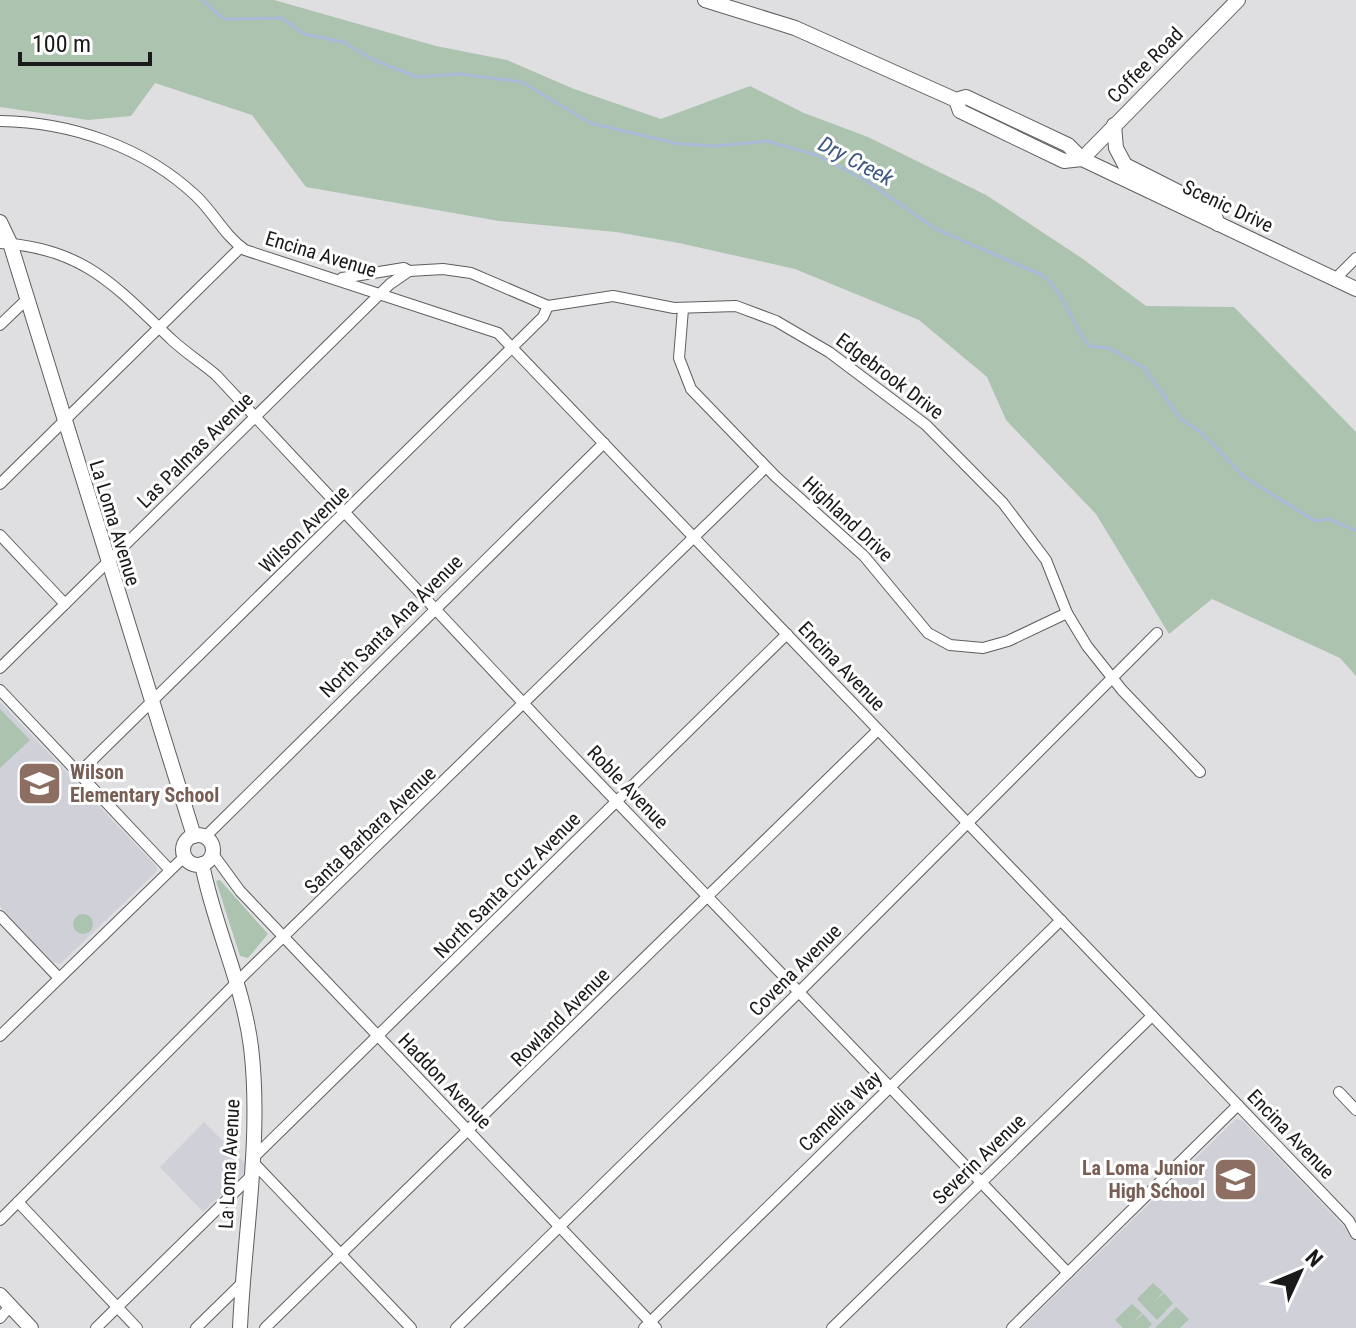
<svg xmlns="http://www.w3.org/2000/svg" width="1356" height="1328" font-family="'Roboto Condensed',sans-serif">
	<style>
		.built { fill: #cfd0d8 }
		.green { fill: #abc3af }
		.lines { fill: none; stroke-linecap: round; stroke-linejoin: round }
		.stream { stroke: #a9bbd8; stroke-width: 3 }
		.minor-casing { stroke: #5e5e5f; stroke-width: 12 }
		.major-casing { stroke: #5e5e5f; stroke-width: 16 }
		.minor { stroke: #fff; stroke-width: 10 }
		.major { stroke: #fff; stroke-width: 14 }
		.labels { text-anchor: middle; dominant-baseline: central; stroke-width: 6; stroke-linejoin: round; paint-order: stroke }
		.street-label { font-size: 20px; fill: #1a1a1a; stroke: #fff }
		.education-label { font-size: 20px; font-weight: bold; fill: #785e54; stroke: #fff; text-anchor: start }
		.water-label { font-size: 22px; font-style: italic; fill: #3e5882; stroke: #fff }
	</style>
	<rect width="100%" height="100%" fill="#dfdfe1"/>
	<g class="built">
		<path d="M0,702L157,867L156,872L60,964L53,962L0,906Z"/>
		<path d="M1236,1119L1243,1121L1356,1239V1328H1022Z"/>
		<path d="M204,1122L246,1164L243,1174L203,1212L160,1167Z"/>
	</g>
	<g class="green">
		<path d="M0,0H274L436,46L507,60L574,89L661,119L750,86L804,113L868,137L986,195L1083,259L1146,306L1234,307L1356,432V676L1340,658L1212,599L1169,634L1096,514L1006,420L987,377L919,320L795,269L679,243L616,232L499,221L306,187L252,115L155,83L131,116L88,120L0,107Z"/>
		<path d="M0,709L30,740L0,768Z"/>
		<path d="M220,880L268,934L248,958L240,956L216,881Z"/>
		<circle cx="83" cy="924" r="10"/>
		<path d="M1153,1283L1163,1292L1154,1302L1164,1293L1173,1303L1157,1320L1137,1299Z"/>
		<path d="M1132,1304L1142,1313L1132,1323L1143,1314L1152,1324L1148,1328H1123L1115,1320Z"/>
		<path d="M1176,1307L1189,1319L1180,1328H1155Z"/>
	</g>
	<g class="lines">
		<path class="stream" d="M202,0L224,19L282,18L304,34L343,42L374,60L417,77L460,74L522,82L590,123L679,144L717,146L767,141L816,155L865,180L936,229L1042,275C1065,292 1070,322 1089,346L1109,348L1144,368L1181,419L1203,434L1243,476L1315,521L1329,519L1356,531"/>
		<defs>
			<g id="minor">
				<path d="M0,121C71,122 144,147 196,196C214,213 224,235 245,250L498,333L1349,1221L1356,1234"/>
				<path d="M0,243C84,248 115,286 172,340C186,353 202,363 216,375L570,753L1068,1273"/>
				<path d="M342,278L404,268L409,271L443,269L471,273L548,306L613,296L674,308L736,306L776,321L829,352L926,425L1003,503L1046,560L1067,613L1087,646L1122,690L1200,772"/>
				<path d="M1335,279L1356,258"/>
				<path d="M683,309L679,358L691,389L776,477L864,556L928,633L950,645L983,648L1008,641L1067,613"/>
				<path d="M0,325L25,301"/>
				<path d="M0,484L241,247"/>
				<path d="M0,535L65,604"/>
				<path d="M0,668L390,284L409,271"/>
				<path d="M0,690L169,869"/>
				<path d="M79,773L543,317L548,306"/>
				<path d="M205,837L604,443"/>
				<path d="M213,854L240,891L656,1328"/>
				<path d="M0,916L59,978"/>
				<path d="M0,1036L185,856"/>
				<path d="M1339,1092L1356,1110"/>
				<path d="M18,1202L137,1328"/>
				<path d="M0,1220L248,971L766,467"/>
				<path d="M0,1318L10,1306"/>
				<path d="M96,1328L249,1178"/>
				<path d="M196,1328L242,1283"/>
				<path d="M265,1328L878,730"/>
				<path d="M411,1328L251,1160L787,634"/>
				<path d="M456,1328L799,992L1157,633"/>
				<path d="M644,1328L1061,920"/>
				<path d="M832,1328L1152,1016"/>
				<path d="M1012,1328L1238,1105"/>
			</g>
			<g id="major">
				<path d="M705,0L795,28L956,100L966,97L1068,145L1082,159L1356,289"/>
				<path d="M956,100L960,111L1064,161L1082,159"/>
				<path d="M1114,125L1116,148L1125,165L1212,209L1218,224"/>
				<path d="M1082,159L1238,0"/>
				<path d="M0,222L10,243L194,836"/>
				<circle cx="198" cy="850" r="15"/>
				<path d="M202,864C214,926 243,984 251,1047C262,1139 244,1236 240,1328"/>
				<path d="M0,1295L31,1328"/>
			</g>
		</defs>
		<use href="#minor" class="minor-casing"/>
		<use href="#major" class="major-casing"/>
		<use href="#minor" class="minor"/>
		<use href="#major" class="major"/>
	</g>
	<defs>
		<symbol id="school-square" viewBox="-11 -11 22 22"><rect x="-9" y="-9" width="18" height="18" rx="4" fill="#8d6e63" stroke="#fff"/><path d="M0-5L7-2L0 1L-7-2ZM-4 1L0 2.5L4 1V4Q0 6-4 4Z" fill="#fff"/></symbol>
	</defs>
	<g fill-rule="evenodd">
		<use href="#school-square" x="14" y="758" width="51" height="51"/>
		<use href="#school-square" x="1210" y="1154" width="51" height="51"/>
	</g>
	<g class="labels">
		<g class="street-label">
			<text transform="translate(1145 65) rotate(-45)">Coffee Road</text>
			<text transform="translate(1228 206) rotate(25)">Scenic Drive</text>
			<text transform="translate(321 254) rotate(17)">Encina Avenue</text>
			<text transform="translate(890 376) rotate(37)">Edgebrook Drive</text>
			<text transform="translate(195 450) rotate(-45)">Las Palmas Avenue</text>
			<text transform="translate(848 519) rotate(43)">Highland Drive</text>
			<text transform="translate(115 523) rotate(73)">La Loma Avenue</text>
			<text transform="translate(304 529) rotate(-44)">Wilson Avenue</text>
			<text transform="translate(391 626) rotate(-45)">North Santa Ana Avenue</text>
			<text transform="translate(842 666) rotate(46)">Encina Avenue</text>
			<text transform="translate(628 787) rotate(46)">Roble Avenue</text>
			<text transform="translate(370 830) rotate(-44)">Santa Barbara Avenue</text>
			<text transform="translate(507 885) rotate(-45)">North Santa Cruz Avenue</text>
			<text transform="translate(795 970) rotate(-45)">Covena Avenue</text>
			<text transform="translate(560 1017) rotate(-45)">Rowland Avenue</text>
			<text transform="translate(445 1081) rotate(46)">Haddon Avenue</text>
			<text transform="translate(840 1111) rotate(-44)">Camellia Way</text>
			<text transform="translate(1291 1134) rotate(46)">Encina Avenue</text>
			<text transform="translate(979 1159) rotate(-44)">Severin Avenue</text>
			<text transform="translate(229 1164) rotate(-87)">La Loma Avenue</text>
		</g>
		<g class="education-label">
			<text x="70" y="772">Wilson<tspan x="70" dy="23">Elementary School</tspan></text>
			<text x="1205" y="1168" text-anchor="end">La Loma Junior<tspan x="1205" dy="23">High School</tspan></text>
		</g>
		<g class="water-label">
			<text transform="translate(856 161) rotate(28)">Dry Creek</text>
		</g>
	</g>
	<g transform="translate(1300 1272) rotate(46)" stroke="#ffffff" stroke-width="6" paint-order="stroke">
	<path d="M0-6L14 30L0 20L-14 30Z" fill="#1a1a1a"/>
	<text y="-12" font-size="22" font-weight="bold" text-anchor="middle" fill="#1a1a1a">N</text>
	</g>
	<path d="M20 52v12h130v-12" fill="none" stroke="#1a1a1a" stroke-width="4"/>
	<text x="32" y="52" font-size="24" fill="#1a1a1a" stroke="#ffffff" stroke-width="6" paint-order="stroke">100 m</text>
</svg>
